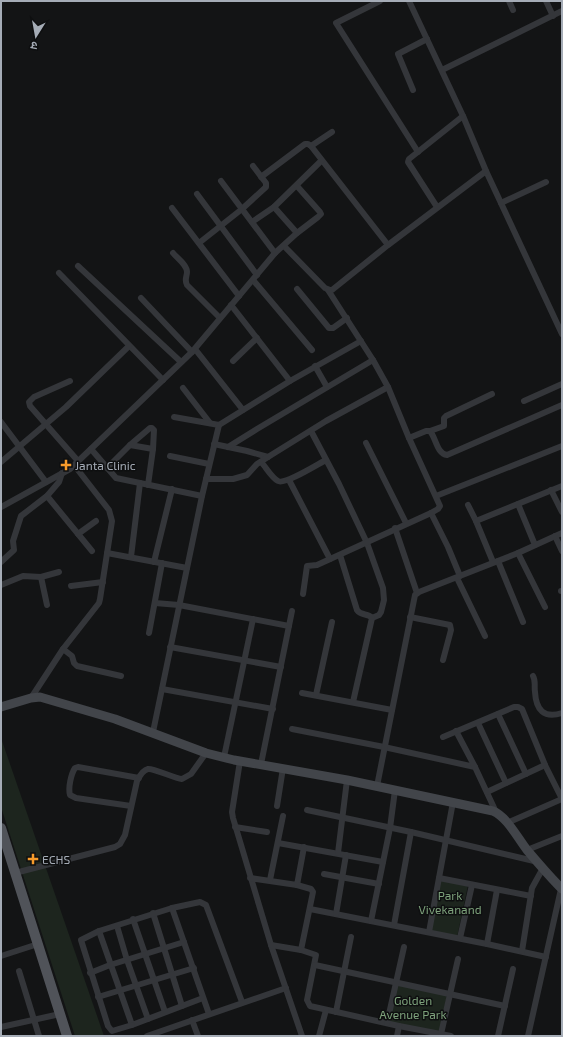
<svg xmlns="http://www.w3.org/2000/svg" width="563" height="1037" font-family="'Exo 2','Noto Sans Devanagari',sans-serif">
	<style>
		.green { fill: #1d251e }
		.lines { fill: none; stroke-linecap: round; stroke-linejoin: round }
		.street { stroke: #34363a; stroke-width: 6 }
		.secondary { stroke: #42454a; stroke-width: 9 }
		.primary { stroke: #505359; stroke-width: 10 }
		.poi-dot { fill: #f69b2b; stroke: #0e0f10; stroke-width: 1.5 }
		.labels { text-anchor: middle; dominant-baseline: central; stroke-width: 3; stroke-linejoin: round; paint-order: stroke }
		.poi-label { font-size: 12px; fill: #a5acb6; stroke: #0e0f10; text-anchor: start }
		.park-label { font-size: 12px; fill: #7da17b; stroke: #0e0f10 }
	</style>
	<rect width="100%" height="100%" fill="#131415"/>
	<g class="green">
		<path d="M1,738L104,1036H75L1,807Z"/>
		<path d="M439,879L468,885L457,937L429,932Z"/>
		<path d="M396,983L447,994L441,1033L387,1022Z"/>
	</g>
	<g class="lines">
		<g class="street">
			<path d="M380,1L336,23L418,152"/>
			<path d="M409,1L463,116L486,171L562,334"/>
			<path d="M509,1L513,10"/>
			<path d="M546,1L553,16"/>
			<path d="M442,70L562,11"/>
			<path d="M413,90L398,54L427,39"/>
			<path d="M332,132L311,146L388,245"/>
			<path d="M261,177L305,144H308L311,146"/>
			<path d="M221,181L275,253"/>
			<path d="M197,194L257,275"/>
			<path d="M501,203L546,182"/>
			<path d="M437,207L408,162L409,159L463,116"/>
			<path d="M172,208L239,296"/>
			<path d="M252,222L274,207"/>
			<path d="M297,233L274,207L321,161"/>
			<path d="M199,243L242,209L266,187V183L253,166"/>
			<path d="M284,246L325,288L330,290H332L388,245L486,171"/>
			<path d="M173,253C177,258 187,265 187,272C187,277 184,279 187,285L220,318"/>
			<path d="M78,266L181,362"/>
			<path d="M59,273L163,380"/>
			<path d="M253,280L312,350"/>
			<path d="M297,289L329,328H333L347,318"/>
			<path d="M141,298L192,352"/>
			<path d="M231,305L290,381"/>
			<path d="M195,349L243,410"/>
			<path d="M233,361L257,338"/>
			<path d="M315,366L327,387"/>
			<path d="M70,381L34,397L29,402L30,406L78,461"/>
			<path d="M183,388L210,423"/>
			<path d="M524,401L562,384"/>
			<path d="M174,417L219,425L290,381L361,341"/>
			<path d="M1,422L46,482"/>
			<path d="M311,431L339,484L367,543L383,588L384,600L381,612L379,615L372,618"/>
			<path d="M430,431L444,426V418L446,416L492,394"/>
			<path d="M409,438L426,431H430C436,438 437,454 447,455L562,405"/>
			<path d="M366,443L406,523"/>
			<path d="M214,444L247,451L268,457"/>
			<path d="M130,445L153,449"/>
			<path d="M228,447L257,429L373,360"/>
			<path d="M91,449L116,478L202,496"/>
			<path d="M170,456L209,464"/>
			<path d="M1,462L66,407L129,346"/>
			<path d="M261,462C266,467 271,477 278,481C285,485 318,464 326,460"/>
			<path d="M107,468L130,445L150,428H152L154,430L153,449L148,485"/>
			<path d="M206,479H233L247,475L257,464L268,457L326,421L388,387"/>
			<path d="M289,480L330,559"/>
			<path d="M551,490L562,512"/>
			<path d="M47,496L92,551"/>
			<path d="M436,496L562,446"/>
			<path d="M518,504L535,545"/>
			<path d="M468,505L476,521L493,562"/>
			<path d="M1,507L70,469L192,352L275,253L297,233L318,217L321,214L320,212L297,186"/>
			<path d="M431,513L448,547L460,576"/>
			<path d="M476,521L562,486"/>
			<path d="M395,528L417,593"/>
			<path d="M78,534L96,521"/>
			<path d="M555,536L562,551"/>
			<path d="M107,553L187,568"/>
			<path d="M518,553L545,607"/>
			<path d="M340,555L357,610C361,616 368,613 372,618L353,702"/>
			<path d="M131,557L140,483"/>
			<path d="M498,561L523,622"/>
			<path d="M1,562L14,550L13,541L21,516L47,496L59,482L62,473"/>
			<path d="M154,562L172,489"/>
			<path d="M41,577L47,605"/>
			<path d="M457,578L485,636"/>
			<path d="M1,585L23,576L41,577L59,572"/>
			<path d="M71,586L103,582"/>
			<path d="M561,591H562"/>
			<path d="M303,594L307,566L317,565L431,513L438,509L440,506L409,438L388,387L373,360L328,290"/>
			<path d="M155,603L179,605L289,626"/>
			<path d="M410,617L450,625L451,630L443,660"/>
			<path d="M149,633L162,563"/>
			<path d="M170,647L281,667"/>
			<path d="M63,649L72,656L74,663L77,666L121,676"/>
			<path d="M533,676C536,681 534,686 535,692C536,710 544,719 562,713"/>
			<path d="M162,689L273,709"/>
			<path d="M302,693L392,710"/>
			<path d="M316,695L332,622"/>
			<path d="M31,698L63,649L99,603L100,599L112,521L109,510L74,465"/>
			<path d="M498,714L526,774"/>
			<path d="M478,723L506,783"/>
			<path d="M292,729L384,747L475,767"/>
			<path d="M456,731L475,767L496,812"/>
			<path d="M153,732L202,496L219,425"/>
			<path d="M443,737L514,707H518L522,709L545,765L562,799L507,823"/>
			<path d="M224,757L253,619"/>
			<path d="M240,761L232,812L233,818L271,945L302,1036"/>
			<path d="M261,764L292,611"/>
			<path d="M377,786L415,595L419,592L518,553L562,533"/>
			<path d="M487,792L545,765"/>
			<path d="M131,806L76,798L70,795C68,788 71,774 75,768L78,767L139,778"/>
			<path d="M277,806L283,768"/>
			<path d="M307,810L411,832L534,861L536,860"/>
			<path d="M235,827L267,832"/>
			<path d="M278,843L383,862"/>
			<path d="M527,850L562,836"/>
			<path d="M338,853L347,780"/>
			<path d="M15,873L115,847L120,844L125,835L137,781C139,777 143,770 148,769C153,768 174,778 182,779L191,774L206,753"/>
			<path d="M324,874L379,884"/>
			<path d="M250,878L297,885L304,847"/>
			<path d="M439,878L531,896"/>
			<path d="M270,880L283,816"/>
			<path d="M297,885L311,889L313,892L301,950"/>
			<path d="M172,908L200,902L206,905L242,1002"/>
			<path d="M310,909L487,944L546,957"/>
			<path d="M153,913L182,1006"/>
			<path d="M336,914L346,855"/>
			<path d="M133,919L165,1012"/>
			<path d="M371,921L390,828L395,790"/>
			<path d="M394,925L411,832"/>
			<path d="M117,926L127,960L148,1019"/>
			<path d="M99,931L132,1025L203,998"/>
			<path d="M429,932L453,802"/>
			<path d="M460,938L472,885"/>
			<path d="M487,944L497,890"/>
			<path d="M271,945L301,950L316,955L307,1000L310,1006L399,1026L451,1036"/>
			<path d="M522,951L532,888L543,868"/>
			<path d="M1,956L38,944"/>
			<path d="M315,965L505,1006"/>
			<path d="M19,971L39,1036"/>
			<path d="M90,973L110,965L184,942"/>
			<path d="M98,997L194,968"/>
			<path d="M336,1012L351,937"/>
			<path d="M192,1020L198,1036"/>
			<path d="M387,1023L404,947"/>
			<path d="M132,1025L112,1031L108,1026L81,940L99,931L172,908L209,1014"/>
			<path d="M1,1027L60,1014"/>
			<path d="M441,1034L458,959"/>
			<path d="M147,1036L286,988"/>
			<path d="M319,1036L326,1010"/>
			<path d="M397,1036L399,1026"/>
			<path d="M498,1036L513,969"/>
			<path d="M528,1036L561,889"/>
		</g>
		<path class="secondary" d="M1,707L31,698L40,697L115,719L206,753L234,760L347,780L493,811C507,817 517,837 527,850C538,863 550,877 562,889"/>
		<path class="primary" d="M1,828L67,1036"/>
	</g>
	<g class="poi-dot">
		<path d="M64 459h4v4h4v4h-4v4h-4v-4h-4v-4h4z"/>
		<path d="M31 853h4v4h4v4h-4v4h-4v-4h-4v-4h4z"/>
	</g>
	<g class="labels">
		<g class="poi-label">
			<text x="75" y="465">Janta Clinic</text>
			<text x="42" y="859">ECHS</text>
		</g>
		<g class="park-label">
			<text x="450" y="895">Park<tspan x="450" dy="14">Vivekanand</tspan></text>
			<text x="413" y="1000">Golden<tspan x="413" dy="14">Avenue Park</tspan></text>
		</g>
	</g>
	<rect width="563" height="1037" fill="none" stroke="#a5acb6" stroke-width="4"/>
	<g transform="translate(36 36) rotate(191)" stroke="#0e0f10" stroke-width="3" paint-order="stroke">
	<path d="M0-3L7 15L0 10L-7 15Z" fill="#a5acb6"/>
	<text y="-6" font-size="11" font-weight="bold" text-anchor="middle" fill="#a5acb6">उ</text>
	</g>
</svg>
